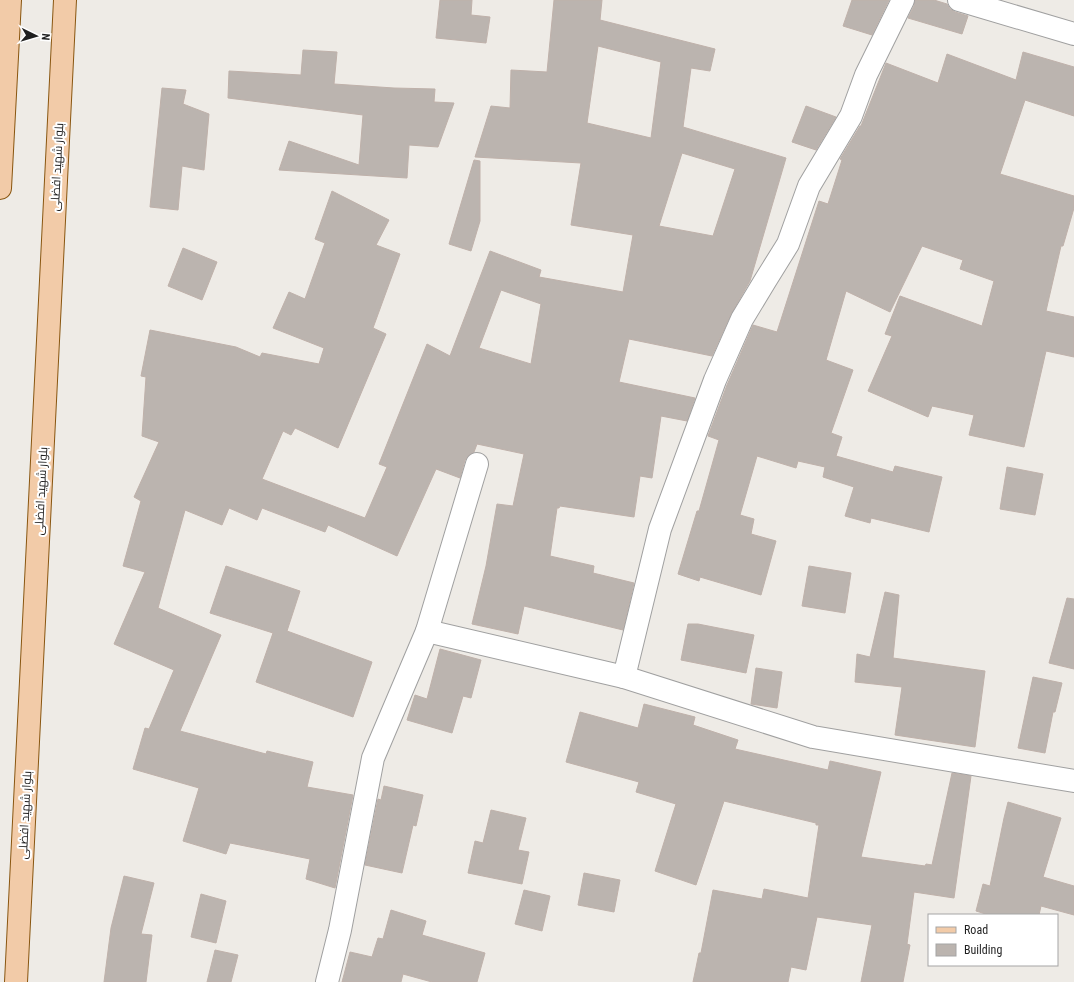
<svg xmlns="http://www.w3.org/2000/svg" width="1074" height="982" font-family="'Roboto Condensed',Cairo,sans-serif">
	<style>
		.building { fill: #bbb4af; stroke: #bfb1aa; fill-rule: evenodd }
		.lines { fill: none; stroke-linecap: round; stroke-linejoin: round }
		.street-casing { stroke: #a0a0a0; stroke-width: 24 }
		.primary-casing { stroke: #895610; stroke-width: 24 }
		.street { stroke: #fff; stroke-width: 22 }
		.primary { stroke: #f2cba8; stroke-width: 22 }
		.labels { text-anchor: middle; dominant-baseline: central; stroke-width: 4; stroke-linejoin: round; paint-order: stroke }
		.street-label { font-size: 12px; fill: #1f1f1f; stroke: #fff }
	</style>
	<rect width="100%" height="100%" fill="#eeebe6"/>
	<g class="building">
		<path d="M440,0H472L471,15L490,17L486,43L436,38Z"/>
		<path d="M554,0H602L600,20L715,49L710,71L691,68L683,127L786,158L750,281L731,314L712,356L629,339L619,382L695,398L687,421L661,416L652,478L640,476L634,517L560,506L559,508H557L550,556L594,566L593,573L634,583L623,630L524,606L518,634L472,624L486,566L497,504L513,506L524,454L477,444L474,452L469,455L465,460L460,478L436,469L397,556L328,525L325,532L262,508L257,520L229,508L222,525L185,510L158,608L221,635L180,731L266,754L267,751L313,762L307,787L353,795L335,888L306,879L310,859L230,843L226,854L183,841L199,788L133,769L145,728L149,729L174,670L114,644L145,572L123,566L141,501L134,497L159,442L142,436L146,377L141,376L150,330L236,347L260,357L262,353L319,364L324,348L273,328L289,292L305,299L325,243L315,239L332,191L389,220L376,245L400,254L373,328L386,334L338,448L295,428L291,435L283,431L262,479L365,518L387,467L379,464L427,344L450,356L490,251L541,270L539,277L623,292L633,235L571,225L581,163L475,157L491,106L510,108L511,70L547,72ZM598,46L661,62L651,138L587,123ZM682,153L735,169L713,236L659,226ZM501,290L541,304L531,364L479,348Z"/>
		<path d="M852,0H889L872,35L843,26Z"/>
		<path d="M915,0H934L947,4L950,9L955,12L968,16L962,34L908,18L914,6Z"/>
		<path d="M303,50L337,52L334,84L394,88L435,89L434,102L454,103L438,147L409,145L407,178L279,170L289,141L359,165L363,115L228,98L229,71L301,75Z"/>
		<path d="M1023,52L1074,67V116L1025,100L1000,174L1074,196V208L1063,246H1061L1046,311L1074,317V357L1046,351L1024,447L969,435L974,415L932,406L928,417L868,391L892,336L885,334L900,296L982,326L994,281L960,269L963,260L922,246L890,312L846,291L826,360L853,370L831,433L842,437L836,456L893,472L895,466L942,477L929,532L871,518L870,523L845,516L854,487L823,477L825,467L798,461L796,468L757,456L740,515L754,519L751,534L776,541L761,595L700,577L699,581L678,574L697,511H699L719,440L708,436L727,385L753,325L777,332L819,201L828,204L842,160L840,159L860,126H861L886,63L938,83L947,54L1016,80Z"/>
		<path d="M162,88L186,90L183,104L209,114L204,170L182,166L178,210L150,207Z"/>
		<path d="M806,106L836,117L816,150L792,142Z"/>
		<path d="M474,160L480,161V221L471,251L449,244Z"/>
		<path d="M183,248L217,262L202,300L168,286Z"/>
		<path d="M1007,467L1043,474L1035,515L1000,509Z"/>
		<path d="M226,566L300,591L287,631L372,662L353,717L256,682L273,633L210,613Z"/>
		<path d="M809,566L851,573L845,613L802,606Z"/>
		<path d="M885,592L899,595L893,658L985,671L975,747L895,735L902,687L855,682L857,654L870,657Z"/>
		<path d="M1067,598L1074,599V669L1049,663Z"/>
		<path d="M688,624H698L754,635L746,673L681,660Z"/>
		<path d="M440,649L481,660L471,698L463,696L452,733L407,720L415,695L427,699Z"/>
		<path d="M756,668L782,672L777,708L751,704Z"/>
		<path d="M1033,677L1062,683L1055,712H1053L1045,753L1018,748Z"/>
		<path d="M644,704L695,717L693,725L738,740L735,749L828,770L830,761L881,772L861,857L925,866L926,864L932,865L952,773L971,776L954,898L914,892L907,944L910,945L903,982H861L872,925L817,917L806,970L791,967L788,982H693L699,953H701L713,890L762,899L764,889L808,898L819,825H816V823L724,801L696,885L655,871L676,804L636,792L639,782L566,762L580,712L638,728Z"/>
		<path d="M384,786L423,795L416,826L413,825L402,873L365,865L378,799L381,800Z"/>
		<path d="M1008,802L1061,818L1043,877L1074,886V915L1041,906L1039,915H989L976,911L983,884L990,886L1004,818Z"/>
		<path d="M491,810L526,818L518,850L529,852L522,884L468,873L475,841L483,843Z"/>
		<path d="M584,873L620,880L614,912L578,905Z"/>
		<path d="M124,876L154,883L141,934L152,935L146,982H104L111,928Z"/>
		<path d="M524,890L550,896L542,931L515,924Z"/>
		<path d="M201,894L226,901L216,943L191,937Z"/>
		<path d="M391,910L426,921L422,935L485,953L477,982H432L403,974L401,982H342L350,952L372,957L378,938L383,939Z"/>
		<path d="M215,950L238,955L231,982H207Z"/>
	</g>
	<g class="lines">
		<defs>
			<g id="street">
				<path d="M959,0L1074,34"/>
				<path d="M427,631L624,677L813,737L1074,781"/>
				<path d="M624,677L660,529L715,380L742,319L765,281L788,244L809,186L851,116L866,75L903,0"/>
				<path d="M327,982L340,930L373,758L427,631L477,464"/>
			</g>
			<g id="primary">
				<path d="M0,188L10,0"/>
				<path d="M16,982L65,0"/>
			</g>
		</defs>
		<use href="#street" class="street-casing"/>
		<use href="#primary" class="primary-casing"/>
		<use href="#street" class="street"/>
		<use href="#primary" class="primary"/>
	</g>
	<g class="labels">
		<g class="street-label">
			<text transform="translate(57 167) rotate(-87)">بلوار شهید افضلی</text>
			<text transform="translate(41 491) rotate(-87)">بلوار شهید افضلی</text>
			<text transform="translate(25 815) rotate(-87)">بلوار شهید افضلی</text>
		</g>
	</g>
	<rect x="928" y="914" width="130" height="52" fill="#ffffff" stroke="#a5a5a5"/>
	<rect x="936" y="927" width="20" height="6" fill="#f2cba8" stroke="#a5a5a5"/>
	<text x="964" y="934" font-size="12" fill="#1f1f1f">Road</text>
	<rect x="936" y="944" width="20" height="12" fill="#bbb4af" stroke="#a5a5a5"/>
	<text x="964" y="954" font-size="12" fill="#1f1f1f">Building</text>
	<g transform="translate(36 36) rotate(95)" stroke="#ffffff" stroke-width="3" paint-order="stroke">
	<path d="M0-3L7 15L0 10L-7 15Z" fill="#1f1f1f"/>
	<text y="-6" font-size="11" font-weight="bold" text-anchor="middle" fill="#1f1f1f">N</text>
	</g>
</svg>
